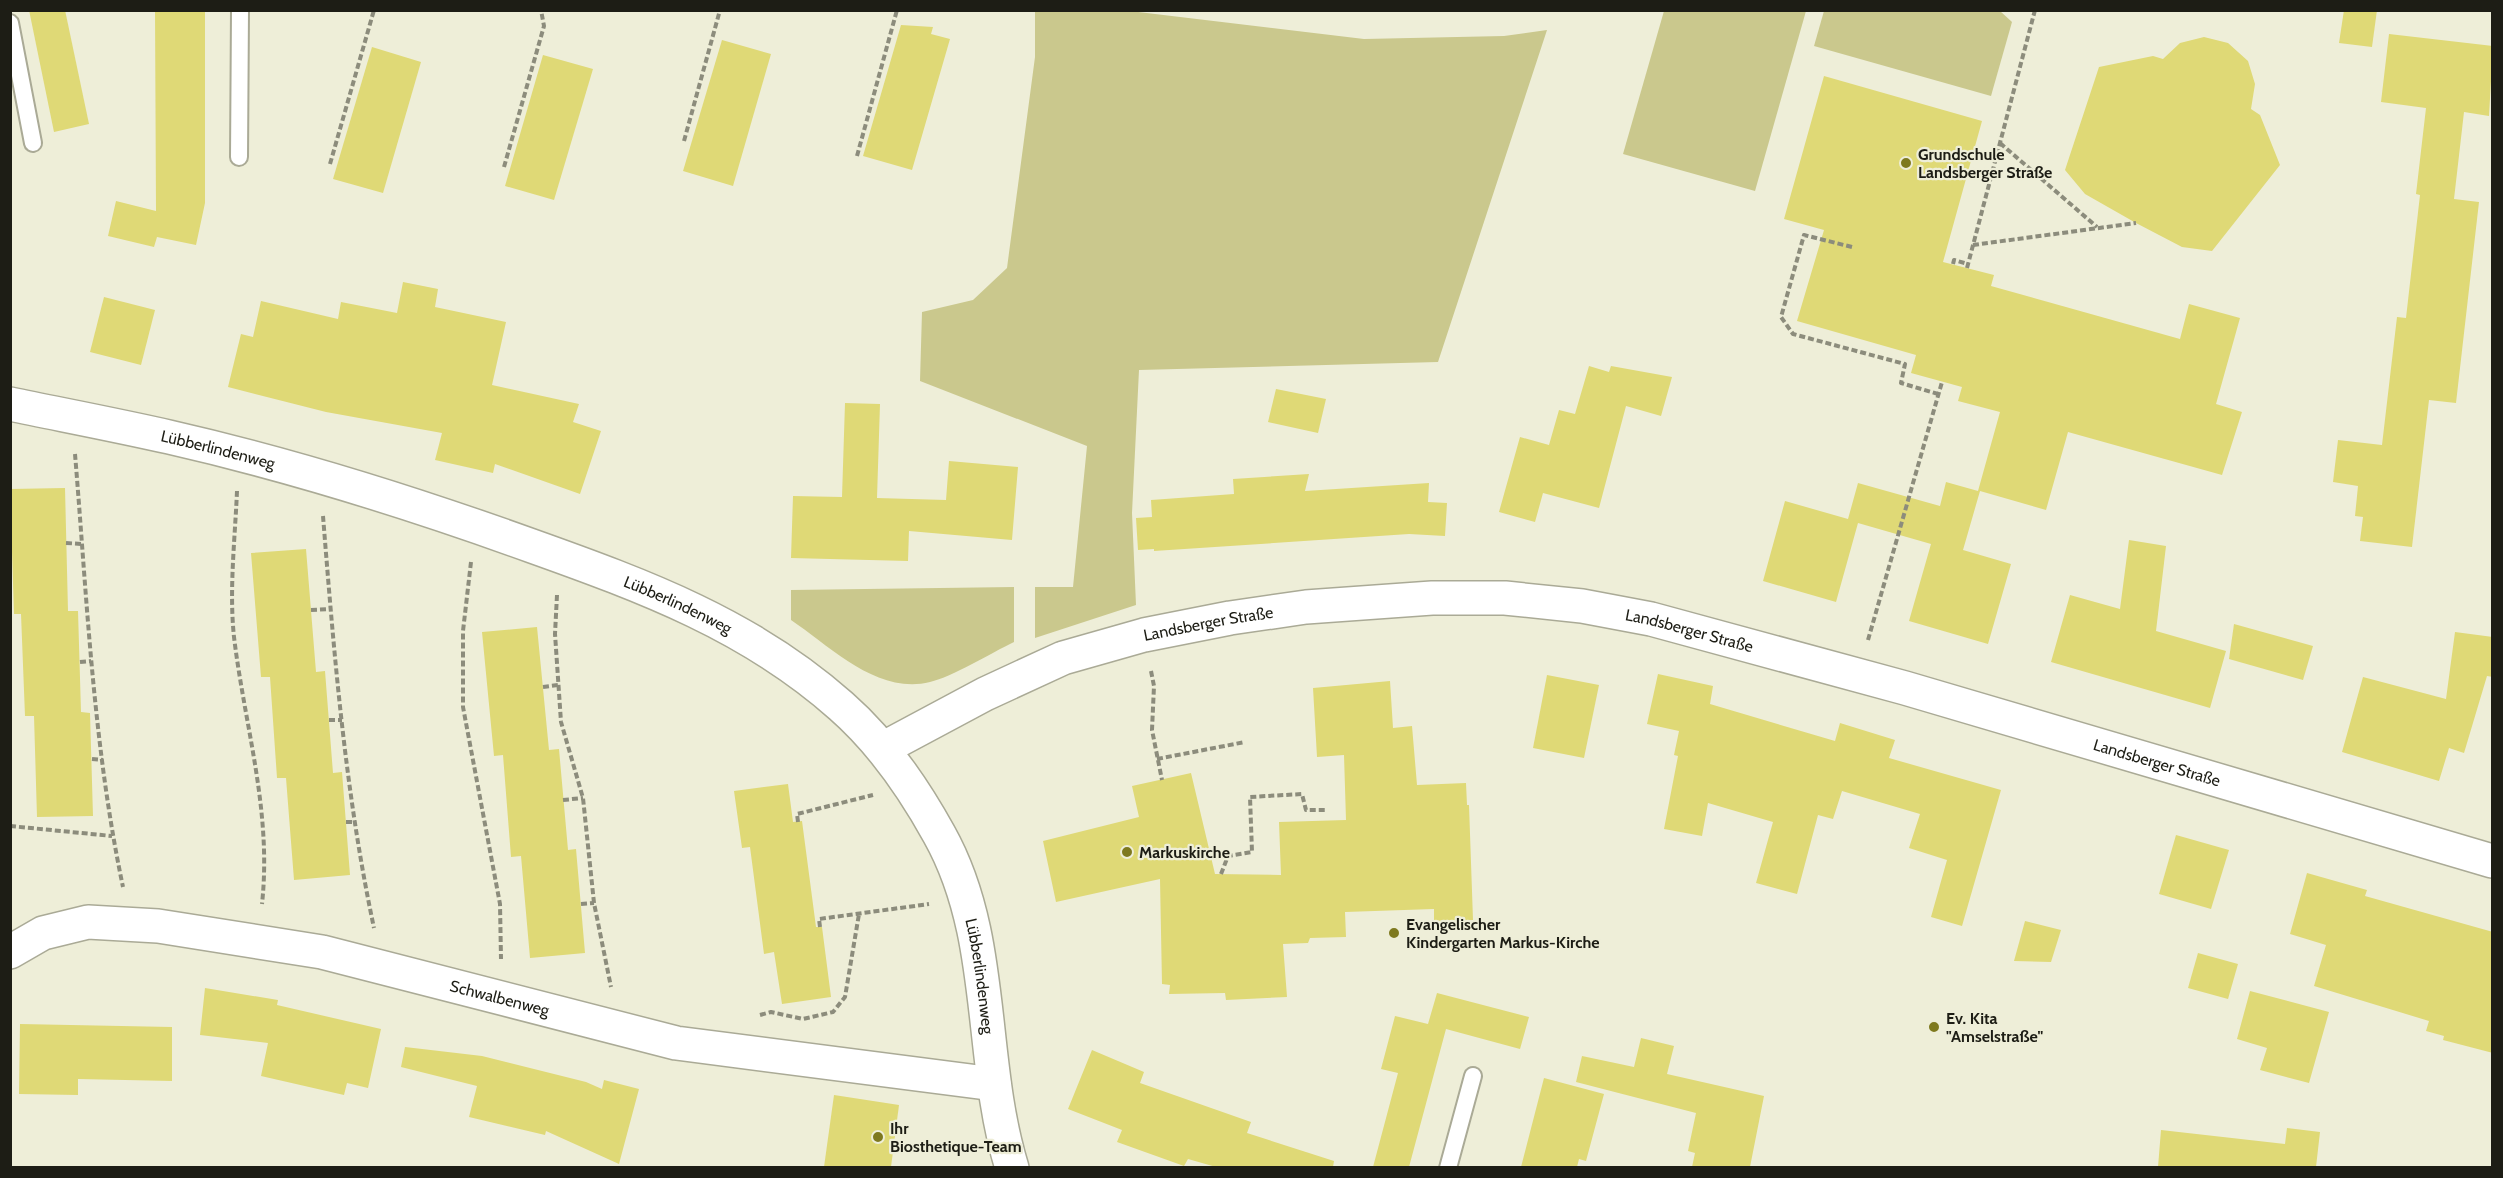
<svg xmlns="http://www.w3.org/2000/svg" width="2503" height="1178" font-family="Cabin,sans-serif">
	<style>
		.green { fill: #cac88d }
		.building { fill: #dfd976 }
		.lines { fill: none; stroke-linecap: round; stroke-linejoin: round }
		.service-casing { stroke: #aaaa96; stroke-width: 20 }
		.minor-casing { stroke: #aaaa96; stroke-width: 36 }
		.path { stroke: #8c8c7c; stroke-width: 4; stroke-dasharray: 6 3; stroke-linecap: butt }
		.service { stroke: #fff; stroke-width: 16 }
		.minor { stroke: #fff; stroke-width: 33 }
		.poi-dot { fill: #7e791e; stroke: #eeeed8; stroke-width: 2 }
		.labels { text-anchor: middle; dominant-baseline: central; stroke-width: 4.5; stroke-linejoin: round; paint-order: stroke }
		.poi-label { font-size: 16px; font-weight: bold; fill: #1d1d15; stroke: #eeeed8; text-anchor: start }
		.street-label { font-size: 16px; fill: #1d1d15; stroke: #eeeed8 }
	</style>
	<rect width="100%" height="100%" fill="#eeeed8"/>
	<g class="green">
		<path d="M1035,11H1130L1364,39L1504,36L1547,30L1438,362L1139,370L1132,513L1136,605L1035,638V587H1073L1087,446L920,381L922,312L973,300L1007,268L1035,57Z"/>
		<path d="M1664,11H1806L1755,191L1623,154Z"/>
		<path d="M1824,11H2000L2012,22L1991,96L1814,46Z"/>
		<path d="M1014,587V642C991,653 952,677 930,682C877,695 831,647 791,620V590Z"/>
	</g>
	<g class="building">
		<path d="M29,10H65L89,124L54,132Z"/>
		<path d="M155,10H205V203L196,245L157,237L154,247L108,236L116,201L156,211Z"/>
		<path d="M2344,10H2377L2372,47L2339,43Z"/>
		<path d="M901,25L933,27L931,34L950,39L912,170L863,156Z"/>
		<path d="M2389,34L2493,46L2489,116L2464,112L2454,199L2479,202L2456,403L2429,400L2412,547L2360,541L2363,517L2355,516L2358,486L2333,482L2338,440L2382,445L2397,317L2406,318L2420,195L2416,194L2426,108L2381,102Z"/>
		<path d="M2204,37L2228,43L2248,61L2255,84L2251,109L2260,115L2280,165L2212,251L2182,247L2136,223L2085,194L2065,170L2099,67L2153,56L2163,59L2180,43Z"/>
		<path d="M722,40L771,54L733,186L683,171Z"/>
		<path d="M372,47L421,62L383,193L333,179Z"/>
		<path d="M543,55L593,69L554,200L505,186Z"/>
		<path d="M1824,76L1982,121L1943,262L1994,275L1991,286L2180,339L2189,304L2240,318L2216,404L2242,412L2222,475L2068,432L2046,510L1980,491L1963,550L2011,564L1988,644L1909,621L1931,544L1858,523L1836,602L1763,581L1785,501L1848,519L1858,483L1940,506L1946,482L1978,491L2000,412L1958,401L1962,387L1911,373L1916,355L1797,321L1824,230L1784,219Z"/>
		<path d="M403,282L438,289L435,307L506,322L492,385L579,404L573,422L601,431L580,494L495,464L493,473L435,460L442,433L326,412L228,387L241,334L253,337L261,301L338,319L341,302L397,313Z"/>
		<path d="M104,297L155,310L141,365L90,352Z"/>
		<path d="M1589,366L1609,372L1611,366L1672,377L1661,416L1626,406L1599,508L1543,493L1535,522L1499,512L1520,437L1549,445L1559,410L1575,414Z"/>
		<path d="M1276,389L1326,399L1318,433L1268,422Z"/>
		<path d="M845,403L880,404L877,498L946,500L949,461L1018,467L1012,540L909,531L908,561L791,558L793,496L842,497Z"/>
		<path d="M1309,474L1305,491L1429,483L1428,502L1447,503L1445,536L1409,534L1154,551V549L1138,550L1136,518L1152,517L1151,500L1234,494L1233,479Z"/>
		<path d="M65,488L68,611H78L81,712L90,713L93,816L37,817L34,716H25L21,614H14L10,489Z"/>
		<path d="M2129,540L2166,546L2156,631L2226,651L2210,708L2051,662L2070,595L2120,609Z"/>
		<path d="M306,549L316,672L325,671L333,773L342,772L350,875L294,880L286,778H277L270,677H261L251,553Z"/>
		<path d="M2234,624L2313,646L2303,680L2229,659Z"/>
		<path d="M537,627L549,750L559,749L568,850L576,849L585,953L530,958L521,856L511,857L503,755L494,756L482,632Z"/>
		<path d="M2455,632L2493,637V677L2487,676L2464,753L2449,748L2439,781L2342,752L2363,677L2446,699Z"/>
		<path d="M1658,674L1713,686L1710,704L1835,741L1840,723L1895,740L1889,758L2001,790L1962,926L1931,917L1947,860L1909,848L1920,814L1842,791L1833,819L1818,815L1797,894L1756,883L1773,822L1708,803L1702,836L1664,829L1678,756L1674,755L1679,731L1647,724Z"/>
		<path d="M1547,675L1599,685L1584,758L1533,748Z"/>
		<path d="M1390,681L1393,728L1412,726L1417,785L1466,783L1467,805H1469L1473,920L1434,921V909L1345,912L1346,937L1310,938L1308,943L1283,944L1287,997L1226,1000L1225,993L1169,994L1170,985L1162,984L1160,879L1056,902L1043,841L1139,817L1132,786L1191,773L1215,874L1281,875L1279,822L1346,820L1344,755L1317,757L1313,688Z"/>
		<path d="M788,784L793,822L802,821L816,927H822L831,997L782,1004L774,952L764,954L750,847L742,848L734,791Z"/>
		<path d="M2176,835L2229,850L2211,909L2159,894Z"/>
		<path d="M2307,873L2367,890L2365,896L2493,932V1053L2443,1040L2444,1036L2426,1031L2429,1021L2314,986L2326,945L2290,934Z"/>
		<path d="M2025,921L2061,930L2051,962L2014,961Z"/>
		<path d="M2198,953L2238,964L2228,999L2188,988Z"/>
		<path d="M205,988L278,1000L277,1005L381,1029L368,1088L347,1083L344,1095L261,1076L268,1043L200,1035Z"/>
		<path d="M2250,991L2329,1012L2309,1083L2260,1070L2267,1048L2237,1039Z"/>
		<path d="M1437,993L1529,1017L1520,1049L1446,1029L1409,1167H1373L1398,1073L1381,1069L1395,1016L1428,1024Z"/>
		<path d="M20,1024L172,1027V1081L78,1079V1095L19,1094Z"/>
		<path d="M1641,1038L1674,1046L1667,1074L1764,1096L1750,1167H1692L1695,1153L1688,1151L1696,1113L1576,1082L1582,1056L1634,1067Z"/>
		<path d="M405,1047L482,1056L586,1082L602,1089L604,1080L639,1089L619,1164L546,1131L545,1135L469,1117L477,1086L401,1067Z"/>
		<path d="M1092,1050L1144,1072L1140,1083L1251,1122L1247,1133L1334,1161L1333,1167H1216L1188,1159L1184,1166L1117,1142L1122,1130L1068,1109Z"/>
		<path d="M1544,1078L1604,1094L1586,1161L1579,1159L1577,1167H1521Z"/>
		<path d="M834,1095L899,1105L891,1167H824Z"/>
		<path d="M2287,1128L2320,1132L2316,1167H2158L2161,1130L2285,1144Z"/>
	</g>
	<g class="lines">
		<defs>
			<g id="service">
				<path d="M10,23L33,143"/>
				<path d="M239,157L240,10"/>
				<path d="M1448,1168L1473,1076"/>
			</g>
			<g id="minor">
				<path id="s1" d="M10,404C63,415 116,425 169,437C292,465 413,503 532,546C644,586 750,625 841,706C881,741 913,787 939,834C997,937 978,1058 1012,1168"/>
				<path id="s2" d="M884,748L985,694L1063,658L1144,635L1230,618L1306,607L1432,598H1505L1582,606L1651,619L1905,688L2492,861"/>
				<path id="s3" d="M10,952L43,933L88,922L158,926L322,952L676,1043L994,1084"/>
			</g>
		</defs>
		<use href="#service" class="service-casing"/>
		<use href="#minor" class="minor-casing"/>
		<g class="path">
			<path d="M684,141L720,10"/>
			<path d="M2000,143L2097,227"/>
			<path d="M857,156L897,10"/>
			<path d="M330,164L374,10"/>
			<path d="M504,167L544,26L541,10"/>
			<path d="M1973,245L2136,223"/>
			<path d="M1852,247L1804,235L1781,317L1793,334L1905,364L1901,383L1938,394"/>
			<path d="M1953,264L1954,260L1968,264"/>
			<path d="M1967,268L2035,10"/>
			<path d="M75,454C87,598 93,745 123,887"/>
			<path d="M237,491C235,539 229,590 234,637C245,728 272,811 262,904"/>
			<path d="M323,516C334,653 345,792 374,928"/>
			<path d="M66,543L82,544"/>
			<path d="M471,562L463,631V707L500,904L501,959"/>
			<path d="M557,595L555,634L561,722L583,798L594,903L611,987"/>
			<path d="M311,610L331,609"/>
			<path d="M1868,640L1942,382"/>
			<path d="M80,662L91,661"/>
			<path d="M1151,671L1154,686L1152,730L1162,780"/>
			<path d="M543,687L558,685"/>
			<path d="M329,720H342"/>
			<path d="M92,759L103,760"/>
			<path d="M1157,759L1245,742"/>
			<path d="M563,800L583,798"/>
			<path d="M346,822H356"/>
			<path d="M798,822L797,814L873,795"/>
			<path d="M10,826L112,836"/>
			<path d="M1221,874L1228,856L1252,852L1250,797L1302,794L1306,810H1326"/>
			<path d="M581,904L594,903"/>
			<path d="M820,927L819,919L929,904"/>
			<path d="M760,1015L771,1012L803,1019L833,1012L845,997L859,914"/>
		</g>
		<use href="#service" class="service"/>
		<use href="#minor" class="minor"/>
	</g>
	<g class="poi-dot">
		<circle cx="1906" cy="163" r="6"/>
		<circle cx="1127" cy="852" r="6"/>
		<circle cx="1394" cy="933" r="6"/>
		<circle cx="1934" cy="1027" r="6"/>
		<circle cx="878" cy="1137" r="6"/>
	</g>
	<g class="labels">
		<g class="poi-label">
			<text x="1918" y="154">Grundschule<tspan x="1918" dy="18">Landsberger Straße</tspan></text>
			<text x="1139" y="852">Markuskirche</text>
			<text x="1406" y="924">Evangelischer<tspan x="1406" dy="18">Kindergarten Markus-Kirche</tspan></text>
			<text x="1946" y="1018">Ev. Kita<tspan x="1946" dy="18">"Amselstraße"</tspan></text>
			<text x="890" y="1128">Ihr<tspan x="890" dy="18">Biosthetique-Team</tspan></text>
		</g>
		<g class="street-label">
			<text stroke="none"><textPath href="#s1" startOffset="213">Lübberlindenweg</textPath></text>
			<text stroke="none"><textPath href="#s1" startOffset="699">Lübberlindenweg</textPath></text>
			<text stroke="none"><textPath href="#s2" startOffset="350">Landsberger Straße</textPath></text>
			<text stroke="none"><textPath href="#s2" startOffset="836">Landsberger Straße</textPath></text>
			<text stroke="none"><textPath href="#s2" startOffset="1322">Landsberger Straße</textPath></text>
			<text stroke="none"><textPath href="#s1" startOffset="1203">Lübberlindenweg</textPath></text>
			<text stroke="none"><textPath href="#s3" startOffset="504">Schwalbenweg</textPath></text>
		</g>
	</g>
	<rect width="2503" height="1178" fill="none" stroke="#1d1d15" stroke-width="24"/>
</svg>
